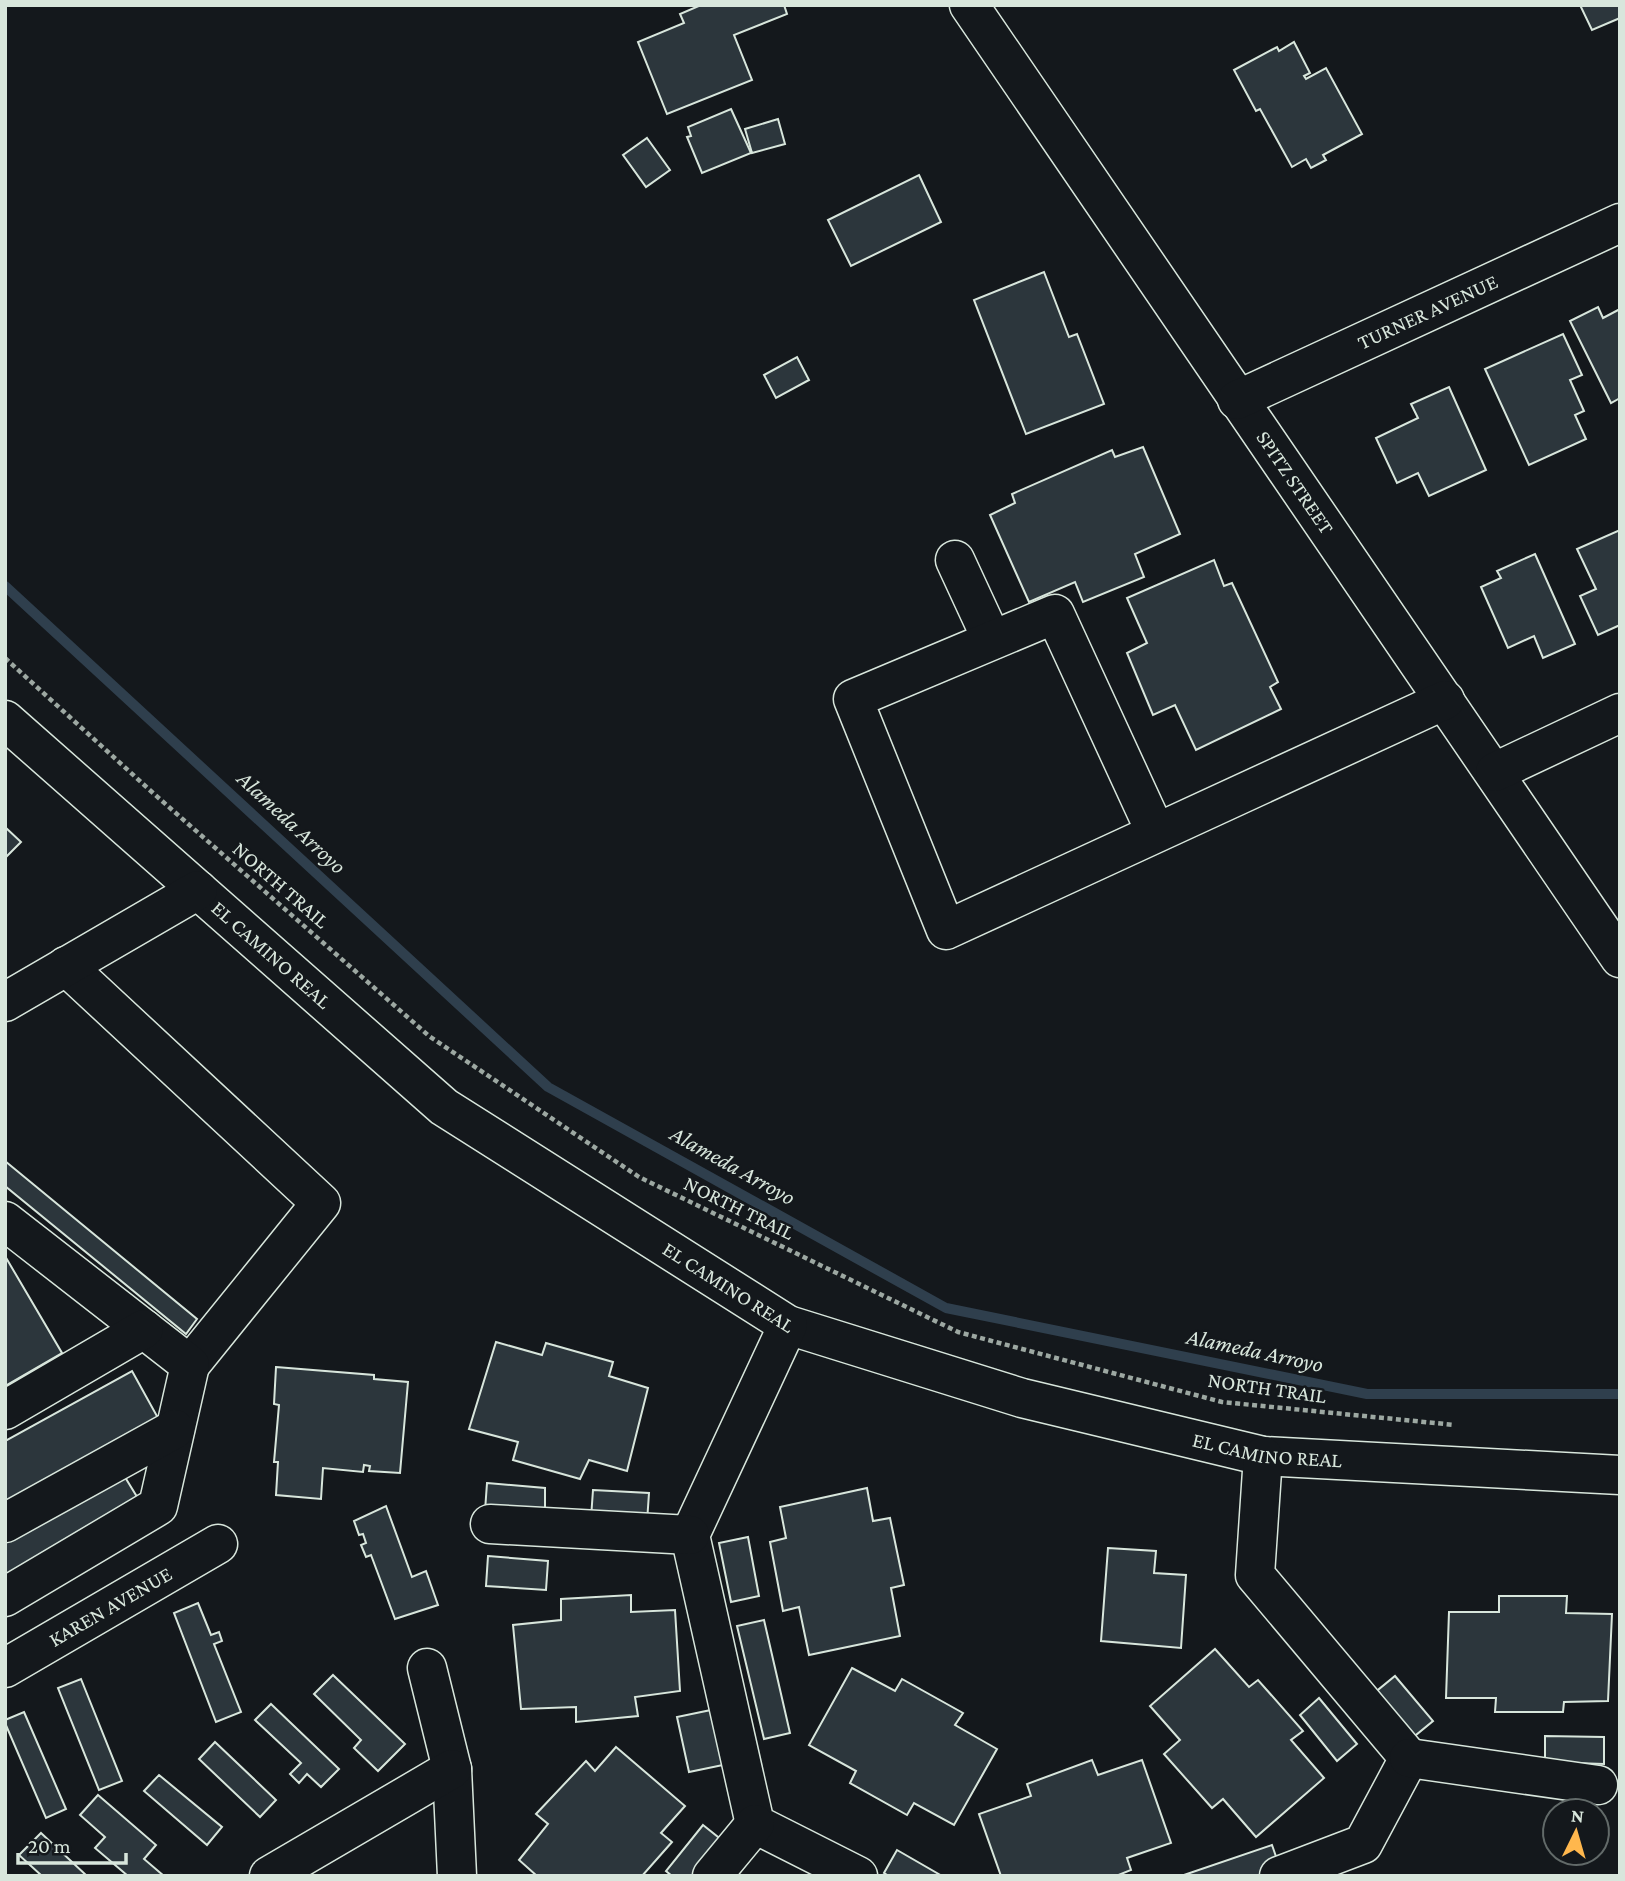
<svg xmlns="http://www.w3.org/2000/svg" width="1625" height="1881" font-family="'Crimson Pro',serif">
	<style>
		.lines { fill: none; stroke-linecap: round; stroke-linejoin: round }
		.stream { stroke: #2f3f4d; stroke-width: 10 }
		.building { fill: #2c363c; stroke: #d8e6dc; stroke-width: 2 }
		.minor-casing { stroke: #d8e6dc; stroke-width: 41 }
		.path { stroke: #9da8a2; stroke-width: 4.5; stroke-dasharray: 5 3.5; stroke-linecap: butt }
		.minor { stroke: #14181c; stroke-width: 38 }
		.labels { text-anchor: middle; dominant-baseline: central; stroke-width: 5; stroke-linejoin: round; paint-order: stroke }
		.street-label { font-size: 21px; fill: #d8e6dc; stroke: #14181c }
		.water-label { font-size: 23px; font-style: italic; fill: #d8e6dc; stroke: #14181c }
	</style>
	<rect width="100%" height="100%" fill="#14181c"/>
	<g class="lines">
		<path class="stream" d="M5,586L548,1087L946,1308L1367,1394H1620"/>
	</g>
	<g class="building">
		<path d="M701,5H784L787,14L734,35L752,80L667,114L638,42L684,23L680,14Z"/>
		<path d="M1580,5H1620V18L1592,30Z"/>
		<path d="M1294,42L1310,73L1304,76L1306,79L1326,68L1362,134L1323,155L1326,160L1311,168L1306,159L1292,167L1260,109L1256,111L1234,70L1277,47L1279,51Z"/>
		<path d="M731,109L751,153L702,173L687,137L691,136L688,127Z"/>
		<path d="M778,119L785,144L752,153L745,129Z"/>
		<path d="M647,138L670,170L646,187L623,155Z"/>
		<path d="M919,175L941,222L851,266L828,220Z"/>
		<path d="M1044,272L1069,337L1077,334L1104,404L1026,434L974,300Z"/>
		<path d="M1598,307L1603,318L1620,309V398L1611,403L1570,321Z"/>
		<path d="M1563,334L1582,375L1570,380L1584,411L1575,415L1586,439L1529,465L1485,369Z"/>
		<path d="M797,357L809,380L776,398L764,375Z"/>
		<path d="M1449,387L1486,470L1429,496L1418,473L1397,483L1376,438L1418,418L1411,404Z"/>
		<path d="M1143,447L1180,534L1135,554L1144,577L1083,602L1075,582L1029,602L990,515L1015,503L1012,494L1112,450L1115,457Z"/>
		<path d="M1620,530V625L1598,635L1580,596L1596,589L1577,549Z"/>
		<path d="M1535,554L1575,644L1543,658L1534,636L1508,648L1481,587L1501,578L1497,571Z"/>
		<path d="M1214,560L1224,586L1232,583L1278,682L1270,687L1281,709L1196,750L1175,705L1153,715L1127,653L1147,643L1127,598Z"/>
		<path d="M5,827L21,842L5,858Z"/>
		<path d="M5,1161L197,1319L186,1334L5,1186Z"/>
		<path d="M5,1256L62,1353L5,1386Z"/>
		<path d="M496,1342L542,1355L546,1343L613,1362L609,1376L648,1388L627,1471L589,1460L580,1479L513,1460L518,1442L469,1429Z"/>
		<path d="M276,1367L374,1375V1379L408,1382L400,1473L369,1471L370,1466L364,1465L363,1472L323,1468L321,1499L276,1495L278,1462H274L279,1405L274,1404Z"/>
		<path d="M132,1371L163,1427L5,1514V1441Z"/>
		<path d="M120,1469L142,1505L5,1588V1538Z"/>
		<path d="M487,1483L545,1488V1517L485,1511Z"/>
		<path d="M867,1488L873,1521L890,1518L904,1585L891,1588L900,1636L809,1655L799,1607L783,1611L770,1542L786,1538L780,1507Z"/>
		<path d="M593,1490L649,1493L647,1522L591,1518Z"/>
		<path d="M386,1506L412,1577L426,1571L438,1605L395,1619L371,1555L366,1557L361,1545L366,1543L363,1534L359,1535L354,1521Z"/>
		<path d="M748,1537L759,1596L731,1602L719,1543Z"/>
		<path d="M1108,1548L1156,1551L1154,1573L1186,1575L1181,1648L1101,1641Z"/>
		<path d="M488,1556L548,1561L546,1590L486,1586Z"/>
		<path d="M631,1595V1612L675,1610L680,1691L635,1697L638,1716L576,1722V1707L521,1709L513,1625L561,1620V1599Z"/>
		<path d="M1499,1596H1567L1566,1613L1612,1614L1608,1701L1564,1702L1563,1712H1495L1496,1698H1446L1449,1612H1499Z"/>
		<path d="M198,1603L211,1635L219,1632L222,1641L214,1644L241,1712L216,1722L174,1613Z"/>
		<path d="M764,1620L790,1733L764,1739L737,1626Z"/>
		<path d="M1215,1649L1249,1687L1258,1680L1303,1731L1291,1740L1324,1778L1256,1837L1223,1799L1212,1808L1164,1754L1180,1740L1150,1706Z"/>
		<path d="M852,1668L895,1691L902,1679L963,1713L955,1725L997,1749L954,1825L914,1803L907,1815L850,1783L856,1771L809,1745Z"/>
		<path d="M333,1675L405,1744L378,1771L354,1748L361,1740L314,1694Z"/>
		<path d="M1395,1676L1433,1721L1411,1739L1373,1694Z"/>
		<path d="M81,1679L122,1781L99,1790L58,1688Z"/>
		<path d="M1319,1698L1357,1744L1337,1761L1300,1715Z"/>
		<path d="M271,1704L339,1769L321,1787L307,1774L299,1783L290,1774L301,1763L255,1720Z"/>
		<path d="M711,1710L723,1765L689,1772L677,1717Z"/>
		<path d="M24,1712L66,1809L46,1818L5,1723V1720Z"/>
		<path d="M1545,1736L1604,1737V1764L1545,1762Z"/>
		<path d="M215,1742L276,1800L260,1817L199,1759Z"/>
		<path d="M616,1747L685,1806L661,1833L672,1842L642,1876H537L519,1860L548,1824L536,1814L586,1761L595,1771Z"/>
		<path d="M1092,1760L1098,1775L1142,1760L1171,1843L1127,1858L1131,1870L1116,1876H1001L979,1814L1031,1796L1027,1784Z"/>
		<path d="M159,1775L222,1827L207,1845L144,1791Z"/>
		<path d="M98,1795L156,1845L144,1859L164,1876H128L95,1848L105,1837L80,1815Z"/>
		<path d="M703,1825L723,1841L696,1876H672L666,1871Z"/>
		<path d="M41,1833L87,1876H42L19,1855Z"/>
		<path d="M1272,1845L1281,1871L1267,1876H1181Z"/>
		<path d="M897,1850L942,1876H889L884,1873Z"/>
	</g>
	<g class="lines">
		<defs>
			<g id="minor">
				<path id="s1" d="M969,5L1620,958"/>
				<path id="s2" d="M1237,400L1620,223"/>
				<path d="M955,560L992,640"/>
				<path id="s3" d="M5,720L444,1107L788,1325L1022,1398L1263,1456L1620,1475"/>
				<path d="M1495,772L1620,713"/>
				<path d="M1156,833L1055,614L853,699L946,930L1445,700"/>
				<path d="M66,966L321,1203L190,1365"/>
				<path d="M5,1002L198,890"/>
				<path d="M5,1221L190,1365L158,1506L5,1597"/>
				<path d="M788,1325L690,1535L755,1824L858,1876"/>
				<path d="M5,1410L144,1329"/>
				<path d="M1263,1456L1255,1575L1409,1758L1363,1844L1279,1876"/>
				<path d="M5,1523L175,1429"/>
				<path d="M490,1524L690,1535"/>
				<path id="s4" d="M5,1668L218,1544"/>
				<path d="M427,1668L452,1769L457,1876"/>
				<path d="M1409,1758L1598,1785"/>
				<path d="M269,1876L452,1769"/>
				<path d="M712,1876L755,1824"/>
			</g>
		</defs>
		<use href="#minor" class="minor-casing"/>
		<path class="path" d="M5,658L153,793L429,1036L639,1177L958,1332L1222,1402L1455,1425"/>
		<use href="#minor" class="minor"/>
	</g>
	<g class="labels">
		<g class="street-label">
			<text stroke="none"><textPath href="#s2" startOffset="210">TURNER AVENUE</textPath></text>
			<text stroke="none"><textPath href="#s1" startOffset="578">SPITZ STREET</textPath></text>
			<text transform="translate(281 885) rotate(41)">NORTH TRAIL</text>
			<text stroke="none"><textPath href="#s3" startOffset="355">EL CAMINO REAL</textPath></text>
			<text transform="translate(739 1208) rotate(26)">NORTH TRAIL</text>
			<text stroke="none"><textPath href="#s3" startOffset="922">EL CAMINO REAL</textPath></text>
			<text transform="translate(1267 1388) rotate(8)">NORTH TRAIL</text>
			<text stroke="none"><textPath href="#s3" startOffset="1489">EL CAMINO REAL</textPath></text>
			<text stroke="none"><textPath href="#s4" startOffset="122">KAREN AVENUE</textPath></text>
		</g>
		<g class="water-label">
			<text transform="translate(292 822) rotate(43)">Alameda Arroyo</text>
			<text transform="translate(733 1165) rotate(29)">Alameda Arroyo</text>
			<text transform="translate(1255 1350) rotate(12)">Alameda Arroyo</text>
		</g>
	</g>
	<rect width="1625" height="1881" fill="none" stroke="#d8e6dc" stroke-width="14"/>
	<g transform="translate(1576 1832) rotate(5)"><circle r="33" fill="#14181c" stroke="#626a69" stroke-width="2"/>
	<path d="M0-5L12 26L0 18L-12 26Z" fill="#ffb74d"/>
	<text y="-10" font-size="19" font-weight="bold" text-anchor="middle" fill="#d8e6dc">N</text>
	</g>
	<path d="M18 1853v10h108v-10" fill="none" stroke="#d8e6dc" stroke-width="3.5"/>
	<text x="28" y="1853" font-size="21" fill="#d8e6dc" stroke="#14181c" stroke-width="5" paint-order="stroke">20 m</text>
</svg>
